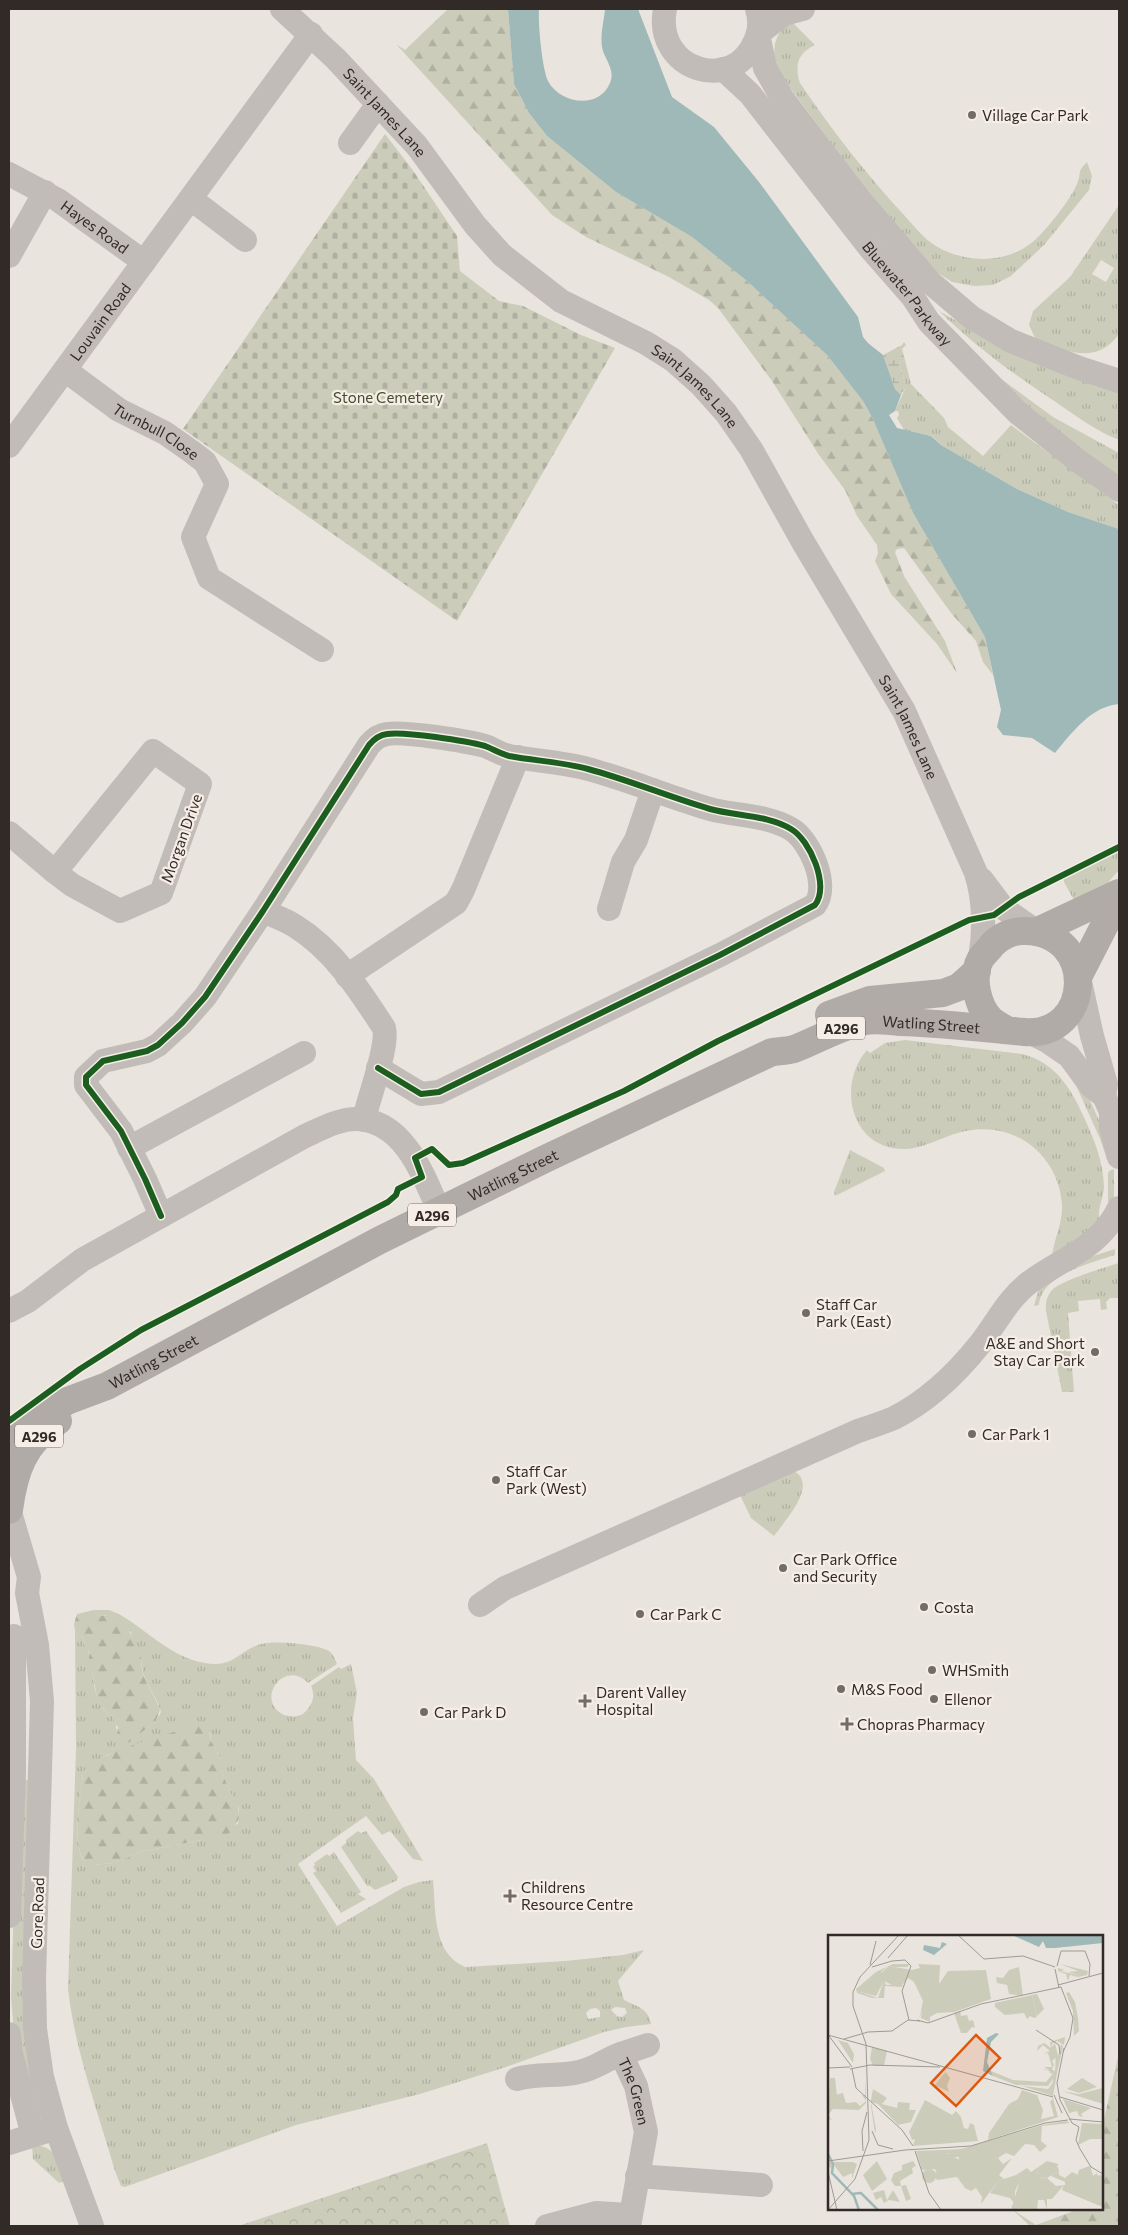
<svg xmlns="http://www.w3.org/2000/svg" width="1128" height="2235" font-family="Commissioner,sans-serif">
	<style>
		.grass { fill: url(#grass-tufts); fill-rule: evenodd }
		.forest { fill: url(#forest-firs) }
		.wetland { fill: url(#wetland-marsh) }
		.cemetery { fill: url(#cemetery-stones) }
		.park { fill: url(#park-crowns) }
		.water { fill: #9eb9b8 }
		.lines { fill: none; stroke-linecap: round; stroke-linejoin: round }
		.minor { stroke: #c2bcb8; stroke-width: 24 }
		.major { stroke: #b1aba7; stroke-width: 28 }
		.cycleway-casing { stroke: #f6eee6; stroke-width: 9 }
		.cycleway { stroke: #1b5e20; stroke-width: 6 }
		.poi-dot { fill: #726b67; stroke: #f6eee6; stroke-width: 2 }
		.labels { text-anchor: middle; dominant-baseline: central; stroke-width: 4.5; stroke-linejoin: round; paint-order: stroke }
		.shield { fill: #f6eee6; stroke: #6d6560; stroke-width: 1 }
		.shield-label { font-size: 14px; font-weight: bold; fill: #322a27 }
		.street-label { font-size: 15px; fill: #322a27; stroke: #f6eee6 }
		.poi-label { font-size: 15px; fill: #322a27; stroke: #f6eee6; text-anchor: start }
		.park-label { font-size: 15px; fill: #424d2e; stroke: #f6eee6 }
		.inset-river { fill: none; stroke: #9eb9b8; stroke-width: 2.5 }
		.inset-road { fill: none; stroke: #a09a95; stroke-width: 1 }
		.view { fill: #df570d; fill-opacity: 0.15; stroke: #df570d; stroke-width: 2.5 }
		.inset-edge { fill: none; stroke: #322a27; stroke-width: 2.5 }
	</style>
	<defs>
		<pattern id="grass-tufts" width="24" height="20" patternUnits="userSpaceOnUse" patternTransform="scale(1.25)"><rect width="24" height="20" fill="#cbcdba"/><path d="M3 7l-1-3M5 7V3M7 7l1-3M15 17l-1-3M17 17v-4M19 17l1-3" fill="none" stroke="#afb0a0"/></pattern>
		<pattern id="forest-firs" width="22" height="20" patternUnits="userSpaceOnUse" patternTransform="scale(1.25)"><rect width="22" height="20" fill="#cbcdba"/><path d="M5 1l3.5 6h-7zM16 11l3.5 6h-7z" fill="#afb0a0"/></pattern>
		<pattern id="wetland-marsh" width="20" height="14" patternUnits="userSpaceOnUse" patternTransform="scale(1.25)"><rect width="20" height="14" fill="#cbcdba"/><path d="M1 5h8M5 5V1M11 12h8M15 12V8" fill="none" stroke="#afb0a0"/></pattern>
		<pattern id="cemetery-stones" width="16" height="16" patternUnits="userSpaceOnUse" patternTransform="scale(1.25)"><rect width="16" height="16" fill="#cbcdba"/><path d="M2 7V4a2 2 0 0 1 4 0v3zM10 15v-3a2 2 0 0 1 4 0v3z" fill="#afb0a0"/></pattern>
		<pattern id="park-crowns" width="20" height="18" patternUnits="userSpaceOnUse" patternTransform="scale(1.25)"><rect width="20" height="18" fill="#cbcdba"/><path d="M2 6a3 3 0 1 1 6 0M12 15a3 3 0 1 1 6 0" fill="none" stroke="#afb0a0"/></pattern>
	</defs>
	<rect width="100%" height="100%" fill="#eae4de"/>
	<g class="grass">
		<path d="M790,20L815,45C798,53 794,65 800,83C831,129 866,174 904,215C914,226 924,239 936,246C964,263 1003,264 1030,244C1043,235 1071,199 1077,184C1082,172 1076,173 1087,162L1092,176L1089,190L1044,245L1011,276L993,285L974,286L952,282L932,269L869,193L775,68C773,45 774,36 790,20Z"/>
		<path d="M1119,205V334C1096,366 1066,351 1036,340L1029,325L1033,311L1070,277ZM1101,260L1114,268L1106,282L1092,274Z"/>
		<path d="M939,311L968,327L1119,386V440C1098,432 1079,418 1060,405C1017,377 975,346 939,311Z"/>
		<path d="M905,360L911,384L944,418L948,427L983,456L1011,425L1119,505V529L1068,512L1017,489L941,445L932,436L904,430L897,418L899,415L898,411H895L906,387L899,362Z"/>
		<path d="M1000,378L1053,417L1119,453V478L1024,404Z"/>
		<path d="M1119,851V870L1104,887L1075,902L1064,882V879Z"/>
		<path d="M905,1040L1022,1054C1058,1063 1073,1092 1087,1124C1096,1144 1103,1163 1104,1186C1104,1199 1095,1212 1101,1223L1052,1256C1054,1238 1063,1223 1062,1204C1058,1154 1014,1121 966,1131C943,1135 925,1150 900,1149C850,1146 837,1084 867,1050L870,1053L885,1043Z"/>
		<path d="M1075,1083L1083,1085L1107,1138L1113,1160H1107L1101,1141Z"/>
		<path d="M850,1150L884,1168L885,1171L835,1196L834,1192Z"/>
		<path d="M1114,1169V1202L1108,1204V1174L1109,1171Z"/>
		<path d="M1115,1249V1255C1091,1263 1041,1275 1039,1305L1034,1306L1039,1288L1087,1258Z"/>
		<path d="M1119,1263V1298H1110L1106,1302L1107,1309L1101,1310L1100,1299L1078,1301L1079,1311L1068,1313L1074,1392H1062L1046,1311C1045,1303 1047,1295 1053,1289C1066,1279 1103,1268 1119,1263Z"/>
		<path d="M794,1471C819,1485 784,1522 774,1536L751,1518L738,1491Z"/>
		<path d="M94,1610H109L119,1614C147,1630 172,1658 205,1663C235,1668 237,1651 261,1644C274,1640 318,1644 329,1651C333,1654 335,1659 337,1664L308,1683C284,1658 254,1701 284,1715C291,1717 297,1717 303,1714C312,1706 316,1697 311,1686L339,1667L341,1669L351,1664L357,1693L353,1718L356,1760L374,1779L423,1861L413,1859L390,1831L382,1835L366,1816L298,1864L337,1926L404,1887L419,1882L433,1880C436,1910 432,1953 465,1967L565,1961L623,1955L644,1950L618,1981L624,2000C637,2006 649,2009 651,2024L626,2027L604,2032L503,2068L420,2094L296,2125L125,2187L121,2186L115,2171C98,2112 75,2051 68,1989L76,1749L75,1631L83,1638C84,1646 89,1650 90,1656C94,1678 92,1697 108,1715L114,1716L117,1732L127,1743L156,1721L161,1712C155,1691 141,1682 141,1657L134,1648L131,1632L116,1618L104,1615L99,1616ZM196,1726L210,1733L211,1741L221,1759V1770L230,1792L239,1808L238,1824L202,1840L144,1851L111,1863L95,1865L84,1861C71,1843 81,1795 83,1773L107,1755ZM615,2007L625,2008L627,2013L622,2017L617,2016L611,2010ZM596,2008L600,2011V2017L588,2019L586,2013L590,2009Z"/>
		<path d="M25,1779L30,1781L42,2116L39,2118L14,2034L11,1996L14,1902Z"/>
		<path d="M358,1831L361,1833L366,1831L398,1877L396,1881L375,1890L370,1886H367L341,1847L346,1843V1840Z"/>
		<path d="M334,1852L361,1892L358,1894L366,1899L341,1913L313,1873L316,1871L313,1867L315,1865L314,1863L327,1854L329,1856Z"/>
		<path d="M32,2145C55,2145 59,2161 67,2180L59,2183L33,2159Z"/>
	</g>
	<g class="forest">
		<path d="M448,9H508L514,84L529,113L547,136L616,192L692,237L747,281L827,355L863,401L872,417L913,513L985,637L993,675L983,662L976,641L951,613L904,548L897,549L895,552L904,576L945,641L957,673L937,644L891,594L875,561L878,553L877,545L857,516L845,490L819,455L772,381L718,308L709,300L667,276L586,237L552,215L396,44L405,50Z"/>
		<path d="M94,1610L99,1616C130,1612 130,1638 141,1657C140,1679 153,1690 160,1710L156,1721L128,1743L123,1741L117,1734L118,1727L114,1723V1716L108,1715L98,1702L91,1667L88,1662L90,1653L84,1645L83,1638L75,1631L74,1624L77,1614Z"/>
		<path d="M196,1726H203L209,1731L211,1741L221,1759V1770L230,1792L238,1805L239,1818L234,1829L230,1833L202,1840L144,1851L111,1863L95,1865L86,1863C70,1846 81,1796 83,1773C89,1755 176,1731 196,1726Z"/>
		<path d="M1119,2052V2226H1030L1012,2209L1036,2225L1071,2212L1072,2209H1102V2129Z"/>
	</g>
	<path class="wetland" d="M904,342L906,345L902,349L905,360L899,362L906,387L901,395L895,389L883,355L902,345Z"/>
	<path class="cemetery" d="M385,134L412,169L457,236L460,271L499,301L523,306L581,335L615,348L457,621L183,429Z"/>
	<path class="park" d="M487,2143L510,2226H238Z"/>
	<path class="water" d="M508,9H539C538,24 542,68 548,81C560,104 599,110 610,83C615,71 607,62 603,51C599,39 604,21 605,9H638L672,97L714,127L759,182L858,317L863,337L868,343L883,355L895,389L901,395L895,411L889,415L897,428L931,436L941,445L1017,489L1068,512L1119,529V704C1091,706 1071,734 1055,753L1032,738L1003,735L997,727L1001,710L985,637L913,513L872,417L863,401L827,355L747,281L692,237L616,192L547,136L529,113L514,84Z"/>
	<g class="lines">
		<g class="minor">
			<path id="s1" d="M282,9L336,59L417,146L475,225L502,255L561,301L646,343L673,360L701,385L726,413L751,449L803,542L904,711L976,873C985,902 985,929 980,959"/>
			<path d="M665,9C653,70 734,96 756,39C760,30 760,19 757,9"/>
			<path d="M803,9L784,14L758,34L765,68L782,98L860,200L931,283L971,317L1011,341L1079,368L1119,381"/>
			<path id="s2" d="M723,69L750,94L869,247L912,296L929,322L1018,413L1077,460L1119,490"/>
			<path d="M350,143L378,104"/>
			<path id="s3" d="M9,174L58,200L144,262"/>
			<path d="M191,199L245,240"/>
			<path d="M9,256L45,192"/>
			<path id="s4" d="M65,370L119,410L165,433L192,452L205,462L217,484L193,537L209,578L322,650"/>
			<path id="s5" d="M9,446L311,34"/>
			<path d="M153,751L200,784L161,893L120,911L72,885L55,872Z"/>
			<path d="M9,833L55,872"/>
			<path d="M982,880L1003,908L1036,931"/>
			<path d="M609,909L623,862L636,840L653,790"/>
			<path d="M263,911C274,916 286,920 295,926C334,950 360,991 384,1028C389,1047 368,1098 364,1120"/>
			<path d="M347,976L456,903L463,890L518,757"/>
			<path d="M1079,977L1092,1036L1106,1084L1104,1096"/>
			<path d="M1029,1032L1047,1041L1069,1056L1091,1086L1104,1096L1111,1112V1128L1119,1157"/>
			<path d="M129,1148L304,1053"/>
			<path d="M161,1216L145,1179L121,1131L86,1085V1077L103,1061L147,1051L158,1045L182,1023L205,997L263,911L369,745C374,739 379,735 387,734C404,731 467,741 485,746C493,749 501,754 509,756C536,761 562,762 588,769C629,780 669,797 710,809C736,816 768,815 791,829C810,840 830,886 815,905L720,955L439,1092L421,1094L378,1068"/>
			<path d="M9,1311L28,1301L82,1260L305,1136C321,1129 338,1119 356,1119C404,1120 424,1176 439,1211"/>
			<path d="M9,1509L29,1577L27,1593L37,1645L42,1701L34,1979L35,2029L42,2077L56,2128L92,2226"/>
			<path d="M480,1605L505,1588L858,1431C870,1427 882,1423 894,1418C928,1401 956,1374 980,1344C996,1324 1008,1298 1030,1282C1062,1258 1100,1248 1119,1208"/>
			<path d="M9,1916L14,1772V1636"/>
			<path d="M9,2034L10,2050L33,2135"/>
			<path d="M621,2054L648,2045"/>
			<path id="s6" d="M517,2079C537,2073 558,2077 579,2072C595,2069 606,2059 621,2054L636,2086L646,2132L629,2226"/>
			<path d="M9,2143L47,2131"/>
			<path d="M637,2176L761,2185"/>
			<path d="M547,2226L596,2213L630,2215"/>
		</g>
		<g class="major">
			<path d="M1038,931L1119,893"/>
			<path d="M1079,975L1119,897"/>
			<path d="M829,1015L870,1000L943,993L959,987L977,971"/>
			<path id="s7" d="M9,1438L67,1401L107,1386L380,1240L547,1158L772,1052C779,1051 787,1051 794,1049C818,1040 840,1026 865,1021C875,1019 888,1021 899,1022C941,1023 982,1028 1024,1032C1093,1038 1098,933 1026,931C1014,930 1000,936 992,945C989,950 983,954 980,960C971,977 977,1006 991,1020C996,1024 1002,1027 1007,1030"/>
			<path d="M9,1510C14,1472 23,1443 58,1421"/>
		</g>
		<defs>
			<g id="cycleway">
				<path d="M161,1216L145,1179L121,1131L86,1085V1077L103,1061L147,1051L158,1045L182,1023L205,997L263,911L369,745C374,739 379,735 387,734C404,731 467,741 485,746C493,749 501,754 509,756C536,761 562,762 588,769C629,780 669,797 710,809C736,816 768,815 791,829C810,840 830,886 815,905L720,955L439,1092L421,1094L378,1068"/>
				<path d="M9,1421L80,1369L141,1330L388,1202L396,1195L398,1189L422,1177L415,1158L432,1149L449,1165L463,1163L624,1091L718,1041L969,920L994,915L1019,897L1119,847"/>
			</g>
		</defs>
		<use href="#cycleway" class="cycleway-casing"/>
		<use href="#cycleway" class="cycleway"/>
	</g>
	<g class="poi-dot">
		<circle cx="972" cy="115" r="5"/>
		<circle cx="806" cy="1313" r="5"/>
		<circle cx="1095" cy="1352" r="5"/>
		<circle cx="972" cy="1434" r="5"/>
		<circle cx="496" cy="1480" r="5"/>
		<circle cx="783" cy="1568" r="5"/>
		<circle cx="924" cy="1607" r="5"/>
		<circle cx="640" cy="1614" r="5"/>
		<circle cx="932" cy="1670" r="5"/>
		<circle cx="841" cy="1689" r="5"/>
		<circle cx="934" cy="1699" r="5"/>
		<path d="M582.5 1693.5h5v5h5v5h-5v5h-5v-5h-5v-5h5z"/>
		<circle cx="424" cy="1712" r="5"/>
		<path d="M844.5 1716.5h5v5h5v5h-5v5h-5v-5h-5v-5h5z"/>
		<path d="M507.5 1888.5h5v5h5v5h-5v5h-5v-5h-5v-5h5z"/>
	</g>
	<g class="labels">
		<g class="shield">
			<rect x="817" y="1016.5" width="48" height="23" rx="4"/>
			<rect x="408" y="1203.5" width="48" height="23" rx="4"/>
			<rect x="15" y="1424.5" width="48" height="23" rx="4"/>
		</g>
		<g class="shield-label">
			<text x="841" y="1028">A296</text>
			<text x="432" y="1215">A296</text>
			<text x="39" y="1436">A296</text>
		</g>
		<g class="street-label">
			<text stroke="none"><textPath href="#s1" startOffset="146">Saint James Lane</textPath></text>
			<text stroke="none"><textPath href="#s3" startOffset="101">Hayes Road</textPath></text>
			<text stroke="none"><textPath href="#s2" startOffset="291">Bluewater Parkway</textPath></text>
			<text stroke="none"><textPath href="#s5" startOffset="154">Louvain Road</textPath></text>
			<text stroke="none"><textPath href="#s1" startOffset="566">Saint James Lane</textPath></text>
			<text stroke="none"><textPath href="#s4" startOffset="110">Turnbull Close</textPath></text>
			<text stroke="none"><textPath href="#s1" startOffset="971">Saint James Lane</textPath></text>
			<text transform="translate(181 838) rotate(-70)">Morgan Drive</text>
			<text stroke="none"><textPath href="#s7" startOffset="1021">Watling Street</textPath></text>
			<text stroke="none"><textPath href="#s7" startOffset="569">Watling Street</textPath></text>
			<text stroke="none"><textPath href="#s7" startOffset="164">Watling Street</textPath></text>
			<text transform="translate(37 1913) rotate(-88)">Gore Road</text>
			<text stroke="none"><textPath href="#s6" startOffset="148">The Green</textPath></text>
		</g>
		<g class="poi-label">
			<text x="982" y="115">Village Car Park</text>
			<text x="816" y="1304">Staff Car<tspan x="816" dy="17">Park (East)</tspan></text>
			<text x="1085" y="1343" text-anchor="end">A&amp;E and Short<tspan x="1085" dy="17">Stay Car Park</tspan></text>
			<text x="982" y="1434">Car Park 1</text>
			<text x="506" y="1471">Staff Car<tspan x="506" dy="17">Park (West)</tspan></text>
			<text x="793" y="1559">Car Park Office<tspan x="793" dy="17">and Security</tspan></text>
			<text x="934" y="1607">Costa</text>
			<text x="650" y="1614">Car Park C</text>
			<text x="942" y="1670">WHSmith</text>
			<text x="851" y="1689">M&amp;S Food</text>
			<text x="596" y="1692">Darent Valley<tspan x="596" dy="17">Hospital</tspan></text>
			<text x="944" y="1699">Ellenor</text>
			<text x="434" y="1712">Car Park D</text>
			<text x="857" y="1724">Chopras Pharmacy</text>
			<text x="521" y="1887">Childrens<tspan x="521" dy="17">Resource Centre</tspan></text>
		</g>
		<g class="park-label">
			<text x="388" y="397">Stone Cemetery</text>
		</g>
	</g>
	<g transform="translate(828 1935)">
		<rect width="275" height="275" fill="#eae4de"/>
		<path d="M90,29L112,30L111,49L120,36L158,35L163,64L126,77L109,78L102,82V87L93,83L94,75L91,85L95,66L86,47L80,43L75,49L66,51L56,46L48,61L32,57L46,40H51L61,31L84,35L92,33ZM204,60L209,82L206,83L202,81L199,84L196,78L177,80L167,72V68ZM237,102L236,110L229,106L224,109V112L227,108L230,121L224,126L226,130L224,134L229,138L225,161L194,151L220,154L224,149L227,136L225,141V138L224,139L221,137L223,135L222,136L213,134L221,135L216,132H224L220,118L215,119L222,116L215,110L209,116L210,111L216,108L223,113L222,107ZM117,137L116,140L118,137L122,143L119,151L121,157L107,150ZM2,143H7L9,161L1,168ZM254,143L269,152L251,158L239,154ZM275,153V169L234,156L251,159ZM45,154L59,163L54,169L69,173L70,167L82,168L81,175H88L83,187L70,190L50,169L43,167L47,189L48,194L47,199L43,171V165ZM113,215L132,225L113,242H110L107,234L94,235L88,216ZM49,226L59,244L44,256L35,240ZM85,226L88,231L84,233L85,238L72,246L73,251L78,250L83,264L78,266L73,251H67L63,245L66,238L74,235V230ZM218,227L228,229L231,236L219,243L210,242L209,234ZM188,240L194,242L187,256V269L182,263L162,258L170,246ZM56,255L59,265L65,255L72,267L61,265L56,268L53,262L48,265L45,258Z" fill="#cbcdba"/>
		<path d="M65,29H81L80,32H59L53,37L54,41H46L32,57L50,63L56,45L58,50L75,49L74,52L57,51L56,63H44L29,58L28,54L48,37ZM232,29L260,36L259,40L250,42L242,40L240,46L238,39L230,36V33L237,35L232,36L253,41L240,37L250,36ZM241,57L247,67L250,83L251,96L246,101L245,76L238,58ZM233,109L235,112L229,138L220,151L188,150L165,141L163,136L185,145L218,147L227,136L228,118L230,121ZM38,144V168L31,175L5,174L0,180L4,185L1,184L0,177L1,174L0,167L7,160L15,158L18,168L28,167L32,171L38,166L34,160H37ZM194,155L209,160L215,175L213,184L226,181L222,167L225,163L230,182L160,205L161,198L181,169L190,164ZM235,164L263,173L253,179L255,182L251,181L249,176L241,178ZM238,186L242,188L214,191L213,206L219,211L212,217L206,210L197,209L186,221L178,218L170,223L175,229L184,223L171,240L176,244L170,246L153,269L154,262L148,253L143,256L137,253L129,242L109,245L101,232L113,242L118,229L131,225V222H121V218L113,219V215L133,214L214,190ZM254,188L275,189V204H262L250,210ZM219,226L230,229L231,240L237,243L244,237L250,240L251,235L262,231L265,241L269,238L275,272L234,255L236,250L224,264H219V275L216,265H210L209,275H183L193,242L188,240L199,233L203,237ZM218,227L230,231L231,236L223,241L237,247V250L228,251L219,243L210,242L209,234ZM0,227H25L29,229L24,244V238L15,242L6,230L2,233Z" fill="#cbcdba" fill-rule="evenodd"/>
		<path d="M44,112L59,116L56,131H45L42,124Z" fill="#cbcdba"/>
		<path d="M191,32L195,61L181,59L179,50L169,48L168,42L175,43L181,35ZM209,59L216,74L209,81L204,60ZM132,76L133,81L139,80L141,86L145,85L147,93L144,92L139,98H133L126,78ZM10,105L20,108L26,119L25,128ZM97,165L124,180L128,176L133,182L136,193L140,194L142,188L146,190L150,206L85,211L87,204L84,205L81,197ZM262,231L265,241L275,240V272L234,255L244,237L250,240L251,235ZM94 241a7 7 0 1 1 14 0a7 7 0 1 1-14 0Z" fill="#cbcdba"/>
		<path d="M184,0H275V8L227,13H218L215,6L211,12ZM114,7L119,9L106,20L95,15L96,10L112,13ZM168,98L171,99L163,107L159,127L165,141L155,136L159,103Z" fill="#9eb9b8"/>
		<path class="inset-river" d="M0,219L5,229L4,238L26,261L31,275M23,259L33,258L50,275"/>
		<path class="inset-road" d="M130,0L156,24L195,21L227,32M60,23L80,0M64,26L77,25L83,31L74,56L81,85M42,30L48,6M229,31L233,16H257L262,29L261,41M44,32L64,26M227,34L231,53M230,50L275,38M233,52L245,83L242,102L235,117M89,85L100,88L153,69L233,52M208,95L231,110L232,119M0,100L225,162M1,101L24,132M16,104L40,97L64,96L80,85L92,86M236,113L229,148L232,165L244,188L251,192L248,205L252,214L263,232L275,239M0,133L22,132M22,134L42,130L112,132M24,134L28,153L74,195L85,211M226,160L234,178M232,162L275,175M241,184L275,187M44,196L50,210L65,214M35,216L34,196L39,177M87,216L101,258L113,275M0,226L77,215L143,211L217,188L240,185M0,237L9,275M0,275L27,244L41,205L38,109L25,71V57L32,42L71,0"/>
		<path class="view" d="M148,100L172,123L128,171L103,148Z"/>
		<rect width="275" height="275" class="inset-edge"/>
	</g>
	<rect width="1128" height="2235" fill="none" stroke="#322a27" stroke-width="20"/>
</svg>
